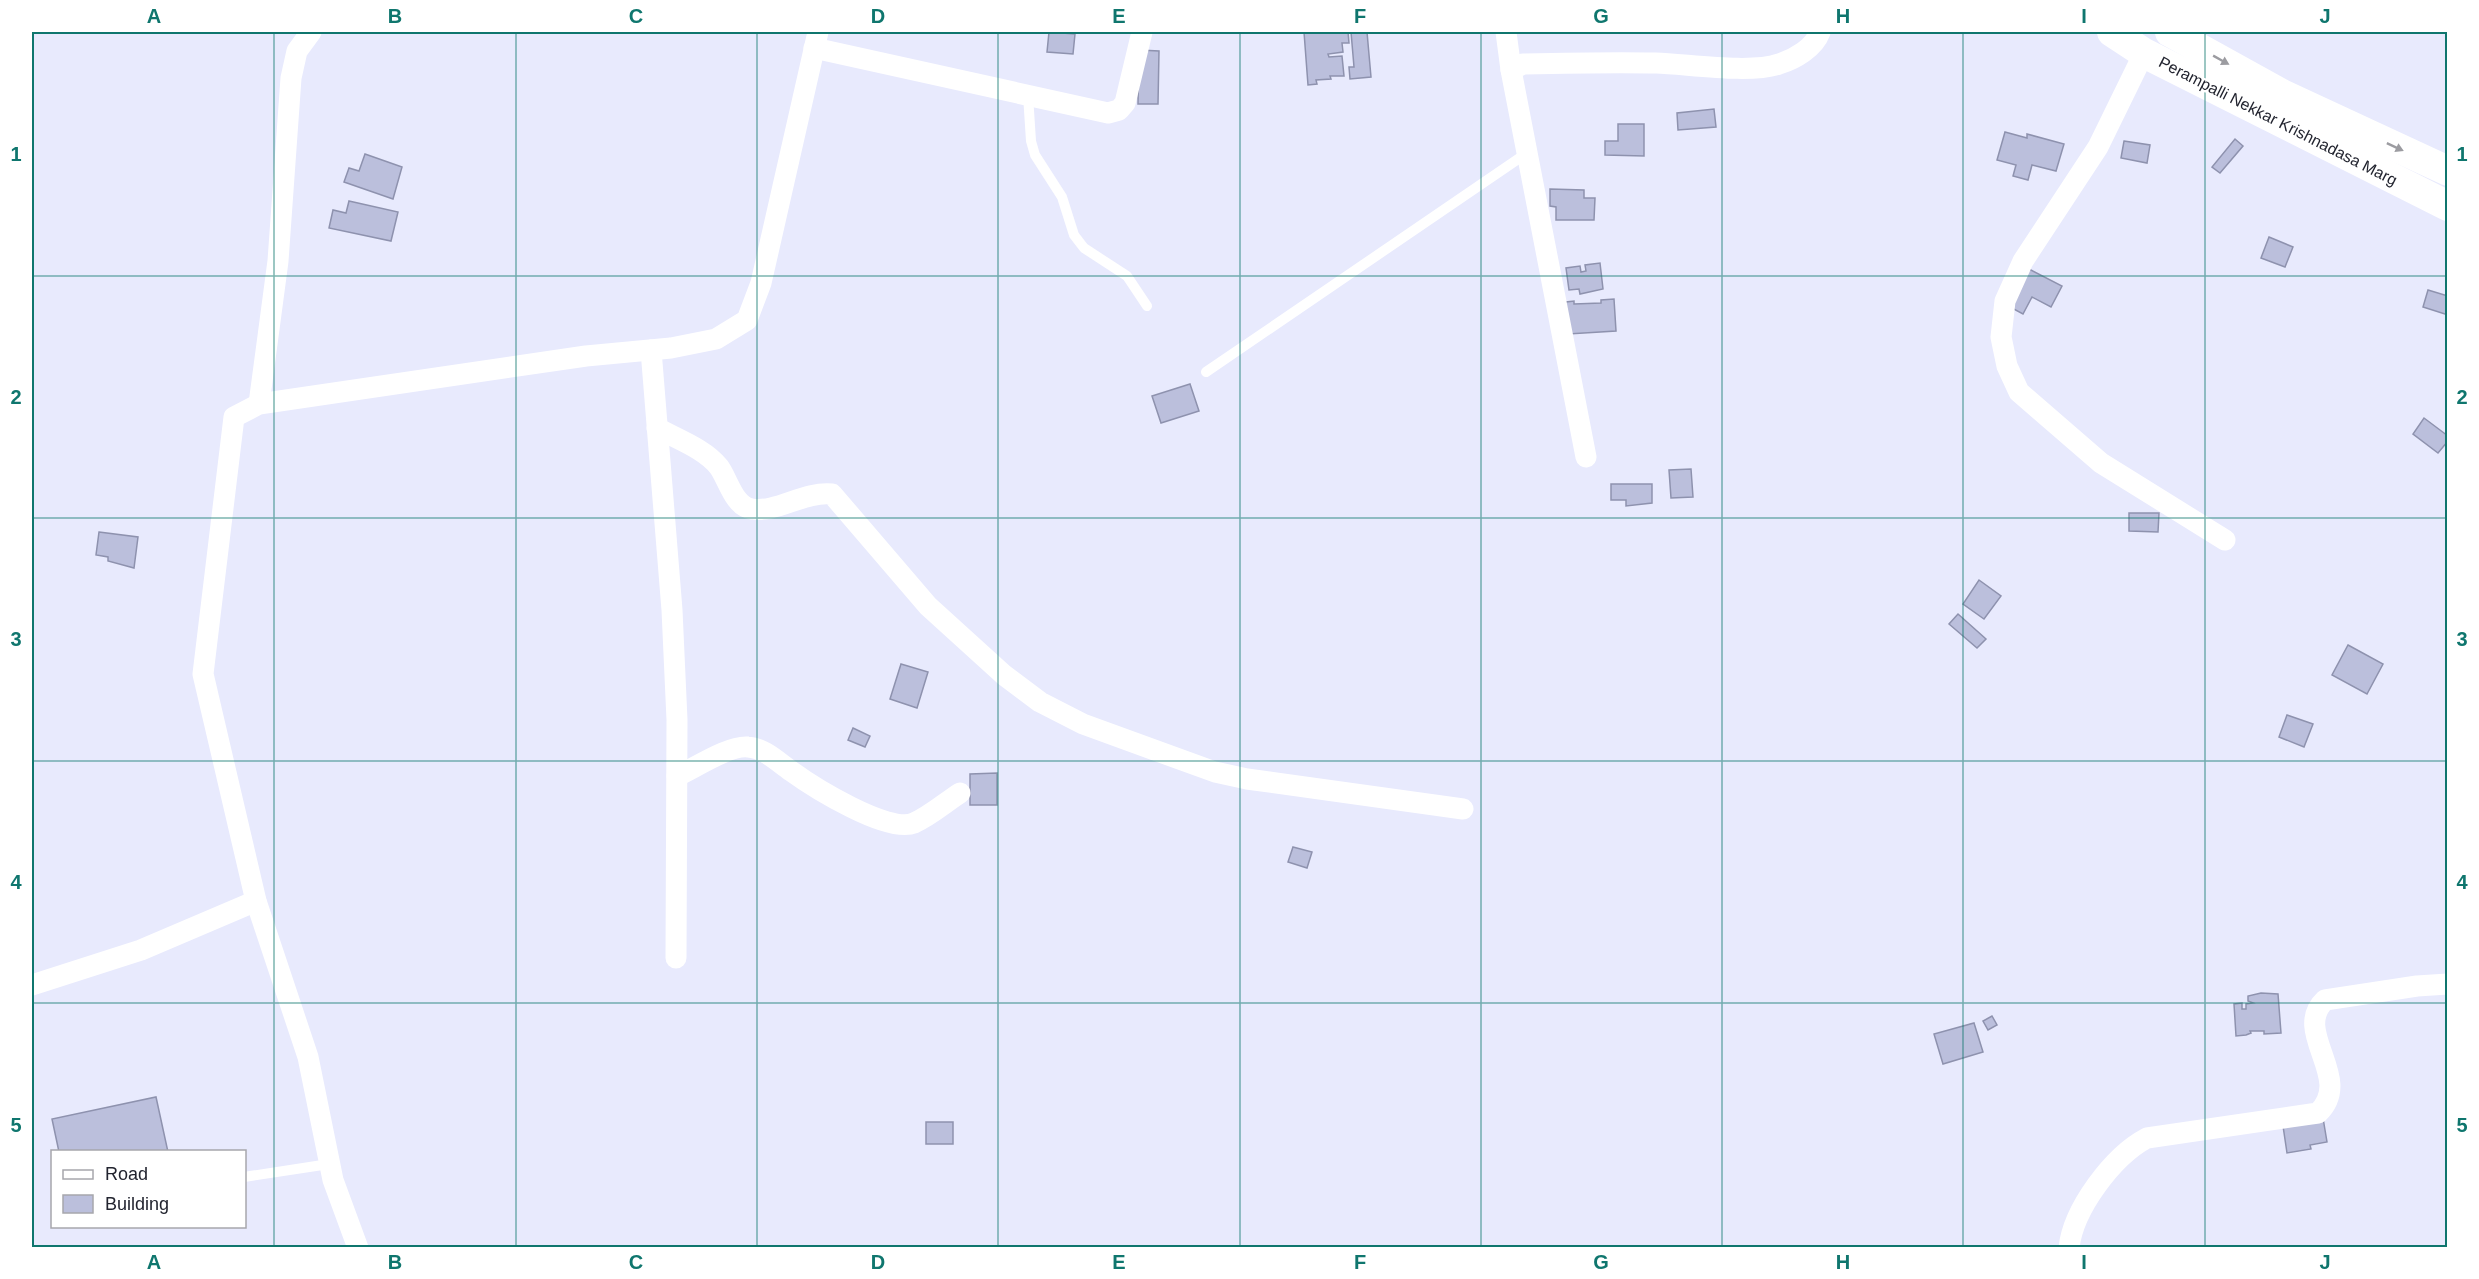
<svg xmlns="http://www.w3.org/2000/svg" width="2479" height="1279" font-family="Arial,sans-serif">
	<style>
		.building { fill: #bbbfdc; stroke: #8e92ae; stroke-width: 1.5 }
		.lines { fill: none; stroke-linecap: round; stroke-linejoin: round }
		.lane { stroke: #fff; stroke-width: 10 }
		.street { stroke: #fff; stroke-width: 21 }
		.secondary { stroke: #fff; stroke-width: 30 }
		.oneway { fill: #9c9ca1 }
		.grid { fill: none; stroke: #0f766e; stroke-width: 1.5; stroke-opacity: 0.55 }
		.labels { text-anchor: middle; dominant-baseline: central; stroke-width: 4.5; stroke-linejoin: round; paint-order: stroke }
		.street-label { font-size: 16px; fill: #22242f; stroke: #fff }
		.neatline { fill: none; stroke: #0f766e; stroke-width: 2 }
		.grid-label { font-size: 20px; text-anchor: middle; font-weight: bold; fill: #0f766e }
	</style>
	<rect width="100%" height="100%" fill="#e8eafd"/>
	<g class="building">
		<path d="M1049,32L1075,34L1073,54L1047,52Z"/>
		<path d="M1304,32H1367L1371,77L1350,79L1349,67H1354L1351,32H1348L1349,43H1342L1343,52L1328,54L1329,57L1342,56L1344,76H1330L1331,79L1316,80L1317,84L1308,85Z"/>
		<path d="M1139,50L1159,51L1158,104H1138Z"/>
		<path d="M1714,109L1716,127L1678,130L1677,113Z"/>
		<path d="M1618,124H1644V156L1605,155V141H1618Z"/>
		<path d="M2005,132L2027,138V134L2064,144L2056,171L2032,165L2028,180L2013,176L2016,165L1997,160Z"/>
		<path d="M2235,139L2243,146L2220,173L2212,167Z"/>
		<path d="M2124,141L2150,145L2147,163L2121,158Z"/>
		<path d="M365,154L402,167L393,199L344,182L349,168L359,171Z"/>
		<path d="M1550,189L1584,190V198H1595L1594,220H1556V207L1550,206Z"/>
		<path d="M349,201L398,212L391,241L329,228L333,210L346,213Z"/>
		<path d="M2269,237L2293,247L2285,267L2261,258Z"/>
		<path d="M1600,263L1603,289L1580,294L1579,289L1569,290L1566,268L1580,266L1581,272L1586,271L1585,265Z"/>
		<path d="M2027,268L2062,286L2051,307L2032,297L2023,314L2008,306Z"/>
		<path d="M2428,290L2448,296V315L2423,307Z"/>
		<path d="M1614,299L1616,331L1568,334L1566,302L1574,301V304L1601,303V300Z"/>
		<path d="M1190,384L1199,411L1161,423L1152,396Z"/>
		<path d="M2424,418L2448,436V441L2438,453L2413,434Z"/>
		<path d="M1691,469L1693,497L1671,498L1669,470Z"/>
		<path d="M1611,484H1652V503L1626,506V500H1611Z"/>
		<path d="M2129,513H2159L2158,532L2129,531Z"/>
		<path d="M99,532L138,537L134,568L108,561V557L96,555Z"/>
		<path d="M1979,580L2001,596L1984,619L1963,604Z"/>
		<path d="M1958,614L1986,639L1977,648L1949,624Z"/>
		<path d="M2348,645L2383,664L2367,694L2332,675Z"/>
		<path d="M901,664L928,672L917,708L890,699Z"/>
		<path d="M2287,715L2313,724L2304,747L2279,737Z"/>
		<path d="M853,728L870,736L865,747L848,740Z"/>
		<path d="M997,773V805H970V774Z"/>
		<path d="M1293,847L1312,852L1307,868L1288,862Z"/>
		<path d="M2261,993L2278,994L2281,1033L2264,1034V1031H2250L2251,1033L2246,1035L2236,1036L2234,1004L2242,1003V1009H2246V1004L2253,1003L2248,1001V996Z"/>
		<path d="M1992,1016L1997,1025L1988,1030L1983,1021Z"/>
		<path d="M1974,1023L1983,1052L1943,1064L1934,1034Z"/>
		<path d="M156,1097L168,1152H59L52,1119Z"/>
		<path d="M2322,1112L2327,1142L2310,1145L2311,1149L2287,1153L2282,1119Z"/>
		<rect x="926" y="1122" width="27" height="22"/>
	</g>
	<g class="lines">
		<g class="lane">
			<path d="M1028,95L1031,141L1035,155L1062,197L1074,235L1084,248L1127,276L1147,306"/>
			<path d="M1206,372L1527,153"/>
			<path d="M244,1177L329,1164"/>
		</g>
		<g class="street">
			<path d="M1506,32L1511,70"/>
			<path d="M814,48L1108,113L1119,110L1125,103L1142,32"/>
			<path d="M2144,53L2098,147L2023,261L2005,301L2001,337L2007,366L2019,392L2101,463L2225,540"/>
			<path d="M651,350L672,610L677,720L676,958"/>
			<path d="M259,404L278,261L291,78L297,51L311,32"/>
			<path d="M657,428C677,439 705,449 719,467C728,479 734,507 752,509C777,513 804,491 832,494L928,606L1004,675L1040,702L1083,724L1215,772L1247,779L1463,809"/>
			<path d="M1586,457L1511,70L1523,64C1567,63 1612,62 1656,63C1688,64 1750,74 1779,64C1795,59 1814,48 1820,32"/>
			<path d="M677,776C695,768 729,745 748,747C764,748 778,762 791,771C813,787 888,834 914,823C930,816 946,802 960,793"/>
			<path d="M32,985L141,950L256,901"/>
			<path d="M358,1248L333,1180L308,1057L256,901L203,674L234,417L259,404L586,356L671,348L716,339L747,320L761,283L818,32"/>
			<path d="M2069,1248C2073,1209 2113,1156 2147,1138L2318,1113C2355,1078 2291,1032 2325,1000L2417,986L2448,984"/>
		</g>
		<g class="secondary">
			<path d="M2112,32L2144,53L2448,206"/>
			<path d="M2170,32L2282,94L2448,171"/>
		</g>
	</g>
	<defs><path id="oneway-solid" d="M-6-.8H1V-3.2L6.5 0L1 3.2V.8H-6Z" transform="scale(1.5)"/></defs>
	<g class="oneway">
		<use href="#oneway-solid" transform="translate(2221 60) rotate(29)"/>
		<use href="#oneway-solid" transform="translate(2395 147) rotate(25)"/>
	</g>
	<path class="grid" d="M274,32V1248M516,32V1248M757,32V1248M998,32V1248M1240,32V1248M1481,32V1248M1722,32V1248M1963,32V1248M2205,32V1248M32,276H2448M32,518H2448M32,761H2448M32,1003H2448"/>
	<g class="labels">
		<g class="street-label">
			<text transform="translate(2278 121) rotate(27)">Perampalli Nekkar Krishnadasa Marg</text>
		</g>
	</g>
	<rect width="2479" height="1279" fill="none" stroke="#ffffff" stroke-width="66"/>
	<rect x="51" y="1150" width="195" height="78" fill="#ffffff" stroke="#a7a7ac" stroke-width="1.5"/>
	<rect x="63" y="1170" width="30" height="9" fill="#ffffff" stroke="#a7a7ac" stroke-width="1.5"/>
	<text x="105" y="1180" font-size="18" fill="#22242f">Road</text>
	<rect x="63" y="1195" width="30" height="18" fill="#bbbfdc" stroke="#a7a7ac" stroke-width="1.5"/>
	<text x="105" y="1210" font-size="18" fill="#22242f">Building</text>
	<rect x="33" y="33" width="2413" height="1213" class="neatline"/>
	<g class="grid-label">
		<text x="154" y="23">A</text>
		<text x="395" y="23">B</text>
		<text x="636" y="23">C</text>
		<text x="878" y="23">D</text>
		<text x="1119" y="23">E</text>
		<text x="1360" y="23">F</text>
		<text x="1601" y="23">G</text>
		<text x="1843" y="23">H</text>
		<text x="2084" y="23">I</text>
		<text x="2325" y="23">J</text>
		<text x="16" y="161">1</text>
		<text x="2462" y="161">1</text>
		<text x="16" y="404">2</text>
		<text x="2462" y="404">2</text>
		<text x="16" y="646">3</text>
		<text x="2462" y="646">3</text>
		<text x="16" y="889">4</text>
		<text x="2462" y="889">4</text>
		<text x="16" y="1132">5</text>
		<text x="2462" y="1132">5</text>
		<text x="154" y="1269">A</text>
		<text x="395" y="1269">B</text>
		<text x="636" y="1269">C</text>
		<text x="878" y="1269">D</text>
		<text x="1119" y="1269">E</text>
		<text x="1360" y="1269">F</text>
		<text x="1601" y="1269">G</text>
		<text x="1843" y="1269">H</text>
		<text x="2084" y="1269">I</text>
		<text x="2325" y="1269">J</text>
	</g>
</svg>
